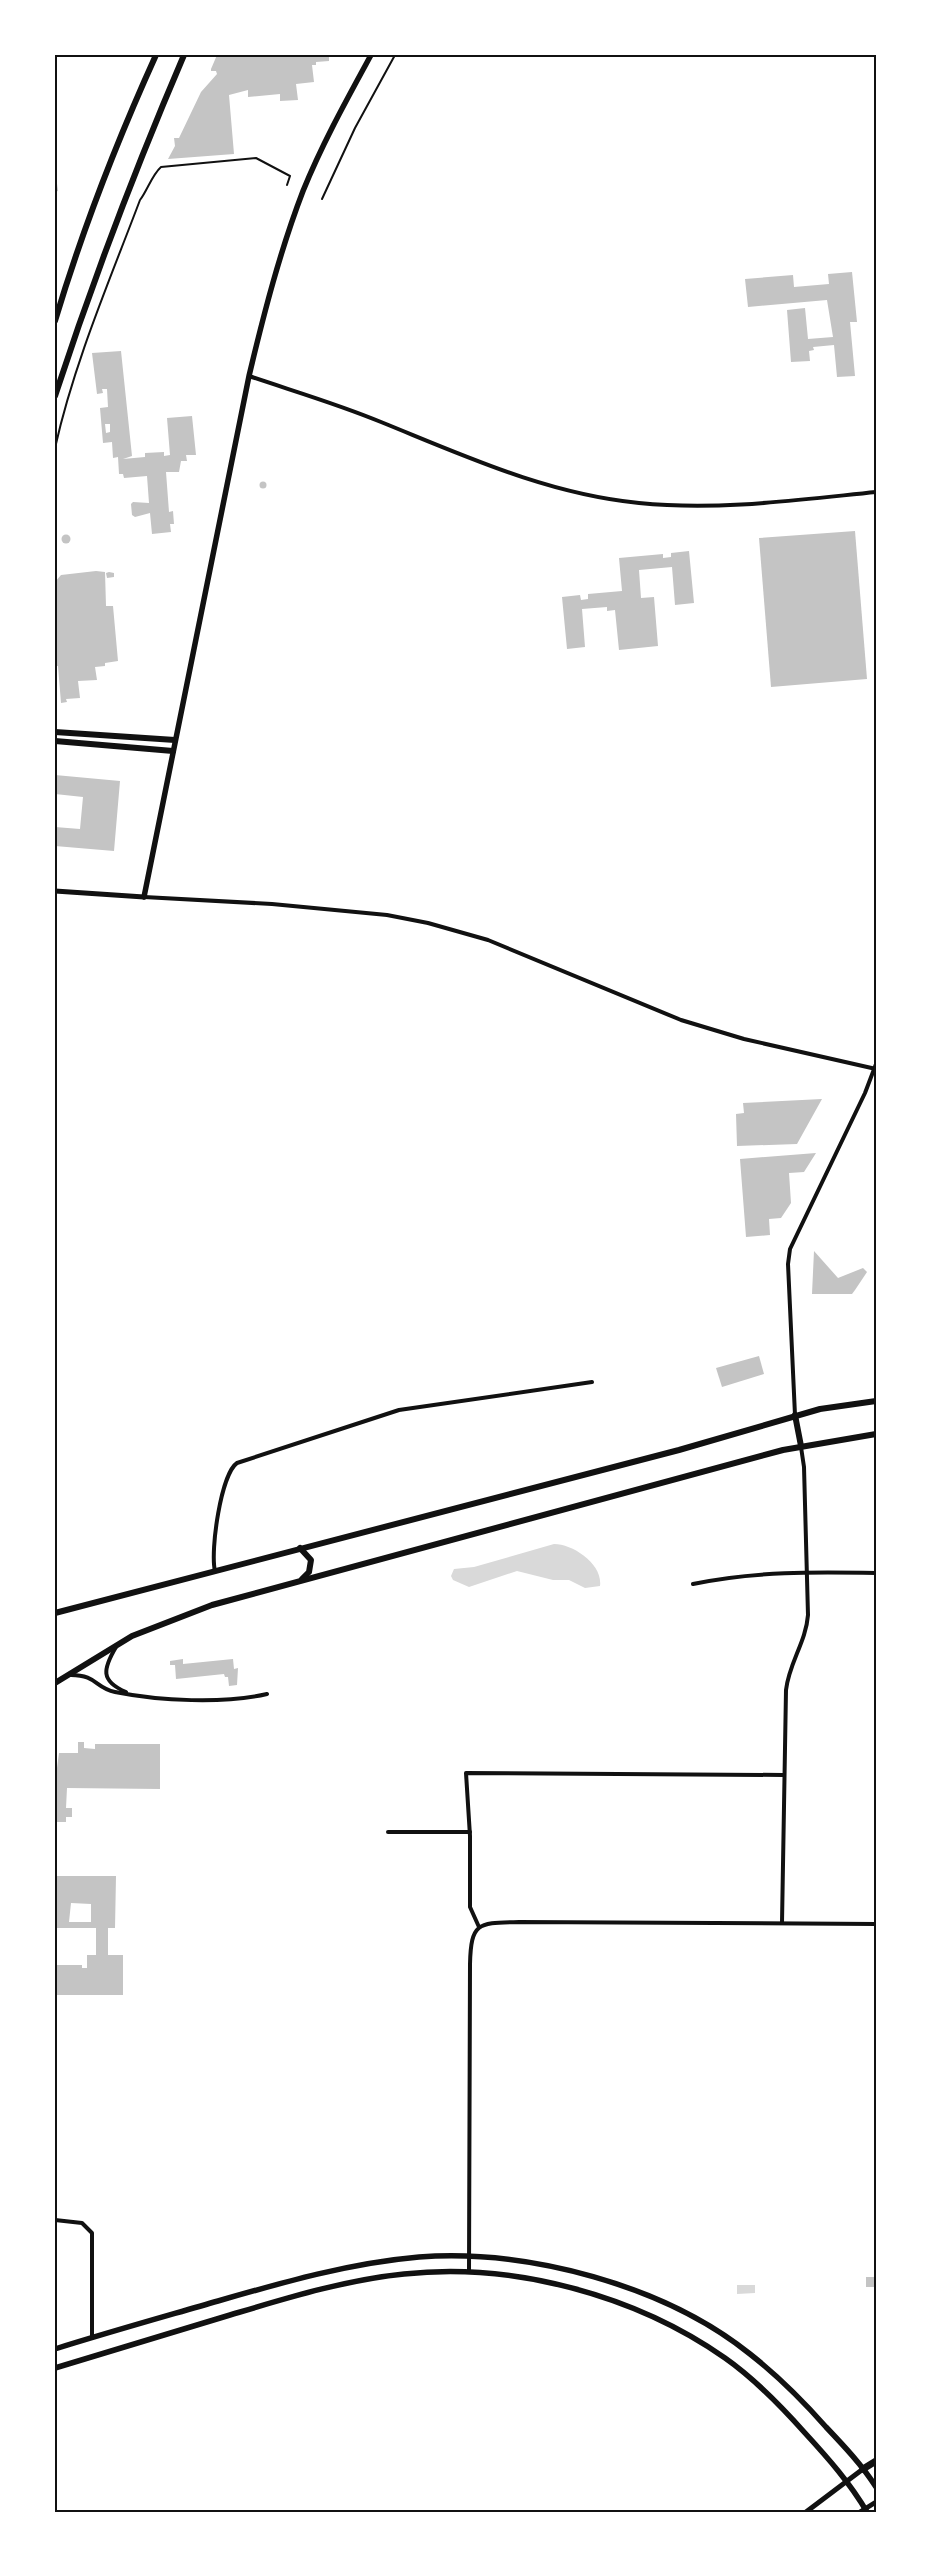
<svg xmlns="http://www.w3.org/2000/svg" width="931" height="2567" font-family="'Fira Sans',sans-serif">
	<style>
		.water { fill: #d9d9d9 }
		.building { fill: #c4c4c4; fill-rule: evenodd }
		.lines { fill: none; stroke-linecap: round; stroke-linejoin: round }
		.path { stroke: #111; stroke-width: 2 }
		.minor { stroke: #111; stroke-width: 4 }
		.tertiary { stroke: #111; stroke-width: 5 }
		.secondary { stroke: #111; stroke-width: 5.5 }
		.primary { stroke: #111; stroke-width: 6 }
		.trunk { stroke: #111; stroke-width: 7 }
		.neatline { fill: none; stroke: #111; stroke-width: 2 }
	</style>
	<rect width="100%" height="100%" fill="#fff"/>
	<g class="water">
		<path d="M554,1544C573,1544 603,1564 600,1586L585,1588L569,1580H553L517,1571L469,1587L453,1580L451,1576L454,1569L474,1567Z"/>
		<path d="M737,2285H755V2293L737,2294Z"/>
	</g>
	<g class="building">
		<path d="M217,55H329V61L316,62V65H312L314,82L296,84L298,100L280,101V94L248,97V90L229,95L234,154L168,159L175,146L174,138H179L201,92L217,74L216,71H211V69Z"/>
		<path d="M55,176H56L58,191L55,192Z"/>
		<path d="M852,272L857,322H850L855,376L837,377L834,345L813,347L814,350L809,351L810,361L791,362L787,310L805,308L808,339L833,337L827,300L748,307L745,279L793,275L794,287L829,284L828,274Z"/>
		<path d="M121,351L132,456L123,459L145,457V453L164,452V456L170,455L167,418L192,416L196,455H186L187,461H181L179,472H166L169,512L173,511L174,524H170L171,532L152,534L150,513L135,517L132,515L131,504L133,502L149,503L147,476L124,478L123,474H119L118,457L113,458L112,442L103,443L100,408L108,407L107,389H102L103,393L97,394L92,353ZM105,424H110V432L106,433Z"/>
		<circle cx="263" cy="485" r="3.5"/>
		<path d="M855,531L867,679L771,687L759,538Z"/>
		<circle cx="66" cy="539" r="4.5"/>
		<path d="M689,551L694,603L675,605L672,567L639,570L641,598L654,597L658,646L619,650L615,610L607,611V607L582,609L585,647L567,649L562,597L580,595L581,600L588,599V594L622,591L619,558L663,554V558L671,557V553Z"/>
		<path d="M96,571L105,572L106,606H113L118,661L105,663V666L95,667L97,680L78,681L80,698L66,699L67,702L61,703L58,666H55V582L61,575Z"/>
		<path d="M109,572L114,573V577L107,578L106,573Z"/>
		<path d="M55,775L120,781L114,851L55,846V827L80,829L83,797L55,794Z"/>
		<path d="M822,1099L797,1144L737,1146L736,1114L744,1113L743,1103Z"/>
		<path d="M816,1153L804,1172L789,1173L791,1203L781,1218L769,1219L770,1235L746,1237L740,1159Z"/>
		<path d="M814,1251L838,1278L863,1268L867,1272L855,1290L852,1294H812Z"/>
		<path d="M759,1356L764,1374L722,1387L716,1368Z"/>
		<path d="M183,1659V1664L233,1659L234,1669L238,1668L237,1685L229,1686L228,1677H225L224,1674L176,1679L175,1665H170V1661Z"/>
		<path d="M78,1742H84V1748L95,1749V1744H160V1789L67,1788L66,1808H72V1817H66V1822H55V1783L59,1753H78Z"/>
		<path d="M55,1873H57V1876H116L115,1928H108V1955H123V1995H55V1965H82V1968H87V1955H96V1928H55ZM71,1903L91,1904V1922H69Z"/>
		<rect x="866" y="2277" width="10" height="10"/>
	</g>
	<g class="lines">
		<g class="path">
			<path d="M322,199L355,128L395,55"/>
			<path d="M55,448C74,363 109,282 140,200C147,191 152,175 161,167L256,158L290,176L287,185"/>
		</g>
		<g class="minor">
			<path d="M249,376C293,391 338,404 381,422C465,456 547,494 639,503C718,511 797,500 876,492"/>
			<path d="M144,897L272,904L387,915L428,923L488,940L681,1020L744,1039L876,1069"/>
			<path d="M795,1415L788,1264L790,1249L865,1093L876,1064"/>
			<path d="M215,1571C210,1551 221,1474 237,1463L399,1410L592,1382"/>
			<path d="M693,1584C754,1571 815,1572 876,1573"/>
			<path d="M116,1647C103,1669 100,1681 126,1692"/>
			<path d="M71,1675C97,1675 95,1688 115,1692C160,1701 223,1704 267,1694"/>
			<path d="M388,1832H470"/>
			<path d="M782,1923L786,1690C789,1663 806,1642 808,1615L804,1467L801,1447"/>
			<path d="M479,1927L470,1907V1836L466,1773L783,1775"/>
			<path d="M55,2220L82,2223L92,2233V2338"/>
			<path d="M469,2272L470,1964C471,1921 479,1923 519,1922L876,1924"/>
		</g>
		<g class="tertiary">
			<path d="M55,891L144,897"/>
			<path d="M806,2512L863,2469"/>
			<path d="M860,2512L876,2502"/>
		</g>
		<g class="secondary">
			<path d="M144,897L249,376C264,313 280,251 303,191C322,144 347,99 371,55"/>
			<path d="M55,2349C109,2332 163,2317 218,2301C284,2282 350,2263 419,2257C528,2249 664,2285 750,2354C778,2376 803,2401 826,2427C844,2446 862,2465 876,2487"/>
			<path d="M55,2368C113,2350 172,2333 230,2315C287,2298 345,2280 404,2274C513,2262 635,2295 725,2358C755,2379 781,2406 805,2433C828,2458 850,2483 867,2512"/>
		</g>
		<g class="primary">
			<path d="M55,321C82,231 117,141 156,55"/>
			<path d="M55,396C93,280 136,167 184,55"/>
			<path d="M55,732L175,740"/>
			<path d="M55,741L173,751"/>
			<path d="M795,1415L801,1446"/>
			<path d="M300,1548L311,1560L309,1572L302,1579"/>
			<path d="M55,1613L679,1450L820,1409L876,1401"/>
			<path d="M55,1683L132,1636L212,1605L783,1450L876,1434"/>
		</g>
		<path class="trunk" d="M863,2469L876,2461"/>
	</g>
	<rect width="931" height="2567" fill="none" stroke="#ffffff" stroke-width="112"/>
	<rect x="56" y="56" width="819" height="2455" class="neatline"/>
</svg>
